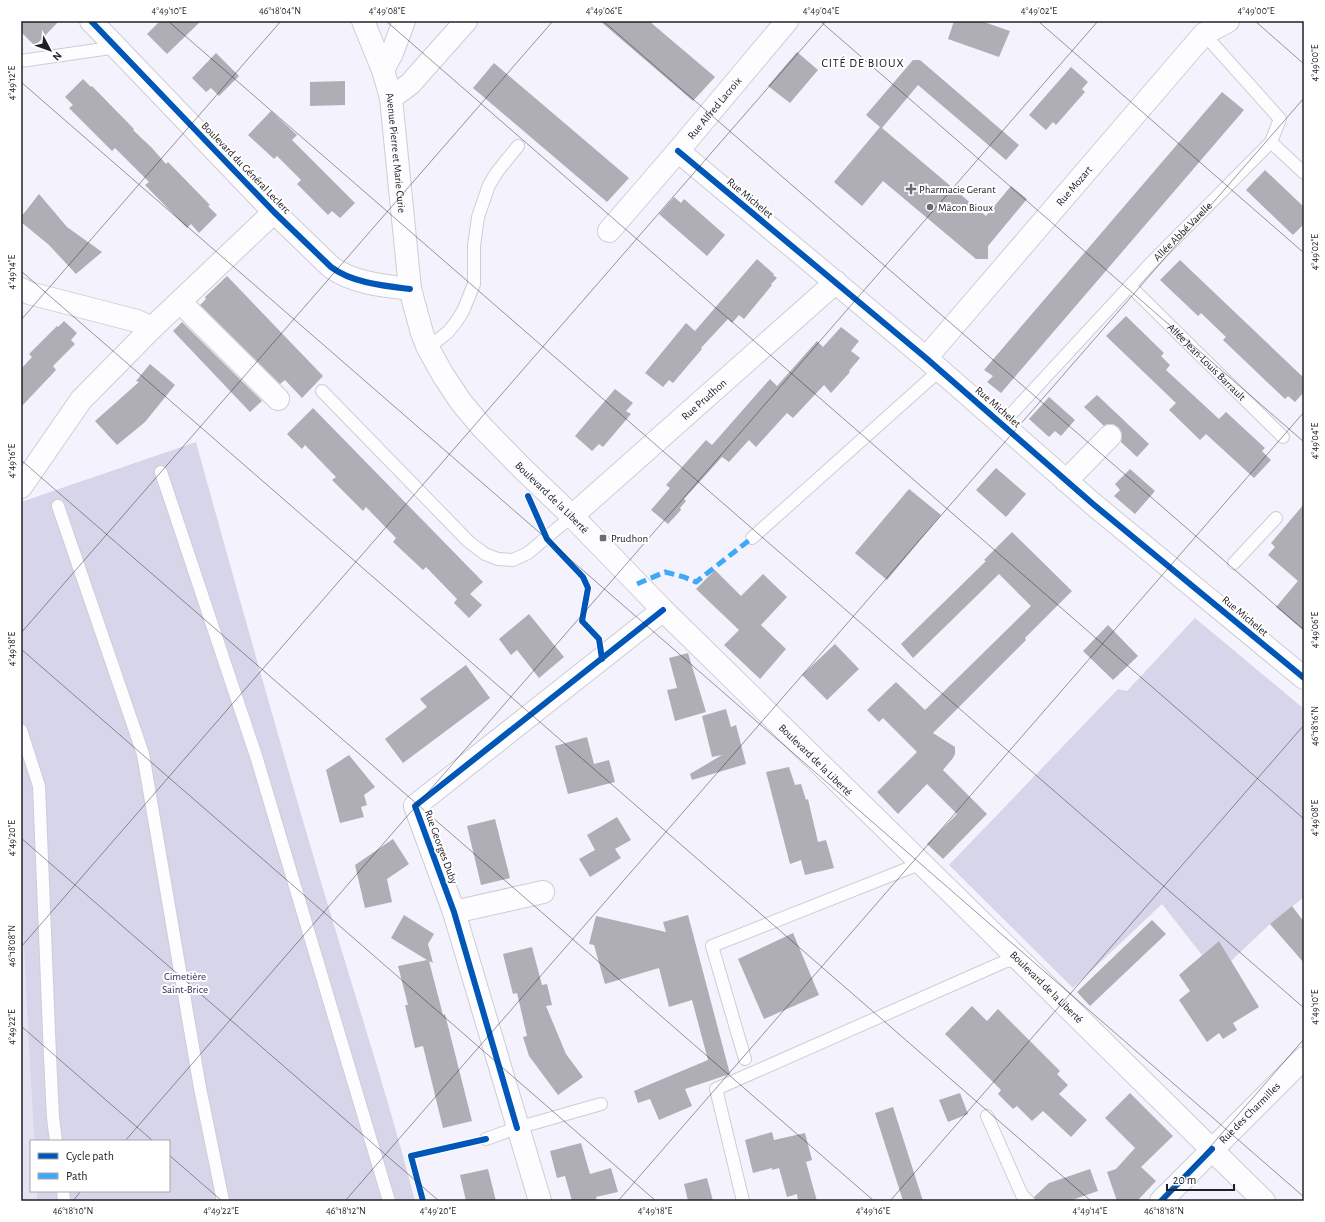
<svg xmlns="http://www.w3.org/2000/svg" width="1325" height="1222" font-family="'Alegreya Sans',sans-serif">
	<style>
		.built { fill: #e5e3f3 }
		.green { fill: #d7d5e9 }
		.building { fill: #afaeb5 }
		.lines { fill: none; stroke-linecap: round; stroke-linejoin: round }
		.service-casing { stroke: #cecdd5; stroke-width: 14 }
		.minor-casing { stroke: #cecdd5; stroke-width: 24 }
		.secondary-casing { stroke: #cecdd5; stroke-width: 24 }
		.service { stroke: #fdfdff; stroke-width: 12 }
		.minor { stroke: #fdfdff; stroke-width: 22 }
		.secondary { stroke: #fdfdff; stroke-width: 22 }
		.quiet { stroke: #3fa9f5; stroke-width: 5; stroke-dasharray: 10 5; stroke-linecap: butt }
		.cycleway-casing { stroke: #fff; stroke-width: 8 }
		.cycleway { stroke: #0057b8; stroke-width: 6 }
		.ticks { fill: none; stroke: #212027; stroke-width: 1; stroke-opacity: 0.45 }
		.poi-dot { fill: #6b6a72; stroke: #fff; stroke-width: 1.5 }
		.labels { text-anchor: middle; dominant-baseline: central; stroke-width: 4; stroke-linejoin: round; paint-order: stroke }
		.street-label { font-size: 11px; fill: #212027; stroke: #fff }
		.poi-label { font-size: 11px; fill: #212027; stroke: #fff; text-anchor: start }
		.park-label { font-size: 11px; fill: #312952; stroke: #fff }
		.neighbourhood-label { font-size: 12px; letter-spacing: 1px; fill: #212027; stroke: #fff }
		.neatline { fill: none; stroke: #212027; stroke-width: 1.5 }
		.ticks-label { font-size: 10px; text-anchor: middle; fill: #212027 }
	</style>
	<rect width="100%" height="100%" fill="#f4f2fc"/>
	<path class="built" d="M21,895L34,1141H31V1191H37V1201H21Z"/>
	<g class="green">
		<path d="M196,442C237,591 279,740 323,889C354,993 388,1096 415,1201H37V1191H169V1141H34L21,895V502Z"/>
		<path d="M1195,618L1304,709V897L1270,924L1231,961L1219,941L1202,955L1162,904L1073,988L949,865L1118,689L1127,691Z"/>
	</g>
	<g class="building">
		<path d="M21,21H59L35,46L21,32Z"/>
		<path d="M160,21H201L167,54L147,34Z"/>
		<path d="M600,21H649L715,77L693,101Z"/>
		<path d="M954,21H981L1010,31L999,57L948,39Z"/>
		<path d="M797,52L818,70L790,103L768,86Z"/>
		<path d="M216,53L239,76L219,96L211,88L206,92L192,78Z"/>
		<path d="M913,60H920L1019,145L1006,160L918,85L882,128L986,216L1011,186L1027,199L988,246V259H976L883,181L862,206L834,182L880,127L866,115Z"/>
		<path d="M494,63L629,178L607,202L473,88Z"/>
		<path d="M1071,67L1088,82L1082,89L1085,92L1056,125L1053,122L1046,130L1029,115Z"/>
		<path d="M83,79L91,87L92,86L134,129L133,130L152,148L166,164L168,162L210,205L208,206L217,215L199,233L191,224L187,228L145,185L149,182L115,148L112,151L69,108L73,105L65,97Z"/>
		<path d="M345,81V105L310,106V82Z"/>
		<path d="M1222,92L1244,110L1001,393L987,382L993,376L984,370Z"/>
		<path d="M271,111L297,135L292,140L355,203L340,218L332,211L328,215L297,184L301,180L277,156L274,159L248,135Z"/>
		<path d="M1265,170L1304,207V224L1293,235L1246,190Z"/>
		<path d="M39,194L67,227L102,252L76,274L49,245L21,222V217Z"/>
		<path d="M674,197L681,203L684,199L725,235L707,256L659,214Z"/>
		<path d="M757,259L774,274L773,275L777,278L771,284L772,285L744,319L739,315L732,323L728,319L701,348L702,349L673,383L669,380L663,387L645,373L686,323L695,331Z"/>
		<path d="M1180,260L1304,378V392L1295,402L1288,396L1285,399L1223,340L1226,337L1201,313L1198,316L1160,280Z"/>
		<path d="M227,276L323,376L302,398L285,380L280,384L200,305L206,299L205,297Z"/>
		<path d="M1126,316L1164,353L1161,356L1170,365L1166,370L1219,419L1226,412L1265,448L1262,451L1271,460L1254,478L1206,434L1200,440L1169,410L1176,403L1106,336Z"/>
		<path d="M64,321L77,333L71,340L75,344L53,366L56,370L21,407V369L32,357L29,354L57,326L58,327Z"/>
		<path d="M182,322L262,401L250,412L173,331Z"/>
		<path d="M841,327L859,341L851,351L860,358L849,371L850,372L831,393L824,385L793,418L787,413L756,447L749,440L729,462L722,457L684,499L686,501L680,508L681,510L668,524L651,510L670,488L666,485L706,440L712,445L770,379L777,386L817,341L823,347Z"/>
		<path d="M150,364L175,385L145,422L117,445L95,421L139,382L136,381Z"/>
		<path d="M615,389L633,403L626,411L631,414L603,447L599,444L592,451L575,436Z"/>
		<path d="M1097,395L1149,444L1137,457L1121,442L1122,433L1118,427L1113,424H1107L1104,426L1084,407Z"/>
		<path d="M1049,397L1075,420L1061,436L1055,431L1049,437L1029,419Z"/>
		<path d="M313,408L483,582L470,594L482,605L469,618L454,603L457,599L426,567L423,570L393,542L396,538L366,507L363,511L332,480L336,477L305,445L302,449L287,434Z"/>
		<path d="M996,468L1026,494L1006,517L976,490Z"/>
		<path d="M1130,469L1155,491L1135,514L1114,496L1120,490L1115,484Z"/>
		<path d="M909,489L941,515L887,580L855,553Z"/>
		<path d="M1304,504V631L1276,607L1298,581L1268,555L1275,547L1271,543Z"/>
		<path d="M1012,532L1072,591L1025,638L1026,640L933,733L955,747V754L953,758L943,770L987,814L943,859L927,844L957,814L927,784L898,814L877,792L917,752L883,718L879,722L867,710L896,682L925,710L1031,606L999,574L913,658L901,644L986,561L984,560Z"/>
		<path d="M715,570L741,596L763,574L787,597L761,625L786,649L760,679L724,645L739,630L696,589Z"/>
		<path d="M529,614L564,657L539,678L517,650L511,655L499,639Z"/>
		<path d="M1108,625L1138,656L1113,680L1083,651Z"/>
		<path d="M835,644L859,669L827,700L802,675Z"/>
		<path d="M688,653L706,712L675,721L667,690L677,688L669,658Z"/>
		<path d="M466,665L490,698L403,763L385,739L427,707L420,699Z"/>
		<path d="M726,709L731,727L736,725L746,764L692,780L690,774L722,755L712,757L702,716Z"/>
		<path d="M587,737L594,764L609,760L615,782L568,794L555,746Z"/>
		<path d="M349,755L375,787L364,795L367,805L361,807L364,817L340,823L326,770Z"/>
		<path d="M789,767L795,785L801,784L806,800L808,799L818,842L826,840L834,868L805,875L801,860L790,864L766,772Z"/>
		<path d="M617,817L631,840L615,849L621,858L590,877L579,859L595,850L587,835Z"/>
		<path d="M495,819L510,878L481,885L467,826Z"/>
		<path d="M393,839L409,864L387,879L392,902L365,908L355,865Z"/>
		<path d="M1292,906L1304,922V963L1270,924Z"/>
		<path d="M404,915L434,934L428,944L433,963L429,961L443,1015L445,1014L472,1121L443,1128L423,1046L415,1048L405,1005H408L398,966L427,960L391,938Z"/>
		<path d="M688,915L730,1074L685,1089L692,1106L659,1120L650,1099L638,1103L634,1091L708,1060L692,1000L669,1007L659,968L605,984L594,945L589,944L596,916L666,932L663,922Z"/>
		<path d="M1152,920L1166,934L1090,1006L1077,992Z"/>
		<path d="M793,933L819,995L764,1019L738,959Z"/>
		<path d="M1219,941L1259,1007L1233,1023L1237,1030L1223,1039L1219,1033L1207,1042L1179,1000L1190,991L1179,975Z"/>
		<path d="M532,947L542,985L547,984L552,1005L546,1006L566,1054L583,1077L558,1095L529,1056L523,1037L527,1036L517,993L513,994L503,954Z"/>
		<path d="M972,1006L987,1021L998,1009L1060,1071L1057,1074L1068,1085L1059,1094L1087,1120L1071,1137L1043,1111L1032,1121L1017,1106L1013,1109L998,1094L1001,1090L945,1034Z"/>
		<path d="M960,1093L968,1114L948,1122L939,1100Z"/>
		<path d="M1130,1093L1173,1136L1141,1167L1156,1181L1137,1201H1117L1107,1172L1116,1169L1135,1148L1105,1118Z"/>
		<path d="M893,1107L923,1201H903L875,1113Z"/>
		<path d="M772,1132L774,1140L805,1133L812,1160L806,1162L817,1201H798L797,1194L787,1197L779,1168L772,1170V1168L753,1173L745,1140Z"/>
		<path d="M581,1143L590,1174L611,1168L618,1192L596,1197L597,1201H572L565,1176L557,1178L550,1151Z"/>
		<path d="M488,1169L496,1201H466L460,1175Z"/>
		<path d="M1090,1169L1098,1191L1069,1201H1035L1034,1197L1049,1183Z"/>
		<path d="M707,1178L713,1201H688L684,1184Z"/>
	</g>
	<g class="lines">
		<defs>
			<g id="service">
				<path d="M21,61L117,47"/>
				<path d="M1271,142L1304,173"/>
				<path id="s1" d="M1130,286L1283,437"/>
				<path d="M428,348L448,332L456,322L463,311L474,284V246L478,217L489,185L497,172L518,146"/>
				<path d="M322,391L469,542L485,554L498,559L513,560L528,553L572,516"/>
				<path id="s2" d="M1002,424L1150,264L1271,142L1280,119L1204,34"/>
				<path d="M161,472L257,759L389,1201"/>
				<path d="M58,506L143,754L200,1088L223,1201"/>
				<path d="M752,538L940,370"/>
				<path d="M1234,563L1276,518"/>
				<path d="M21,730L39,786L50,1056L53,1118L56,1141"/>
				<path d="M745,1059L712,946L922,863"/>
				<path d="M987,1116L1022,1195L1028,1201"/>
				<path d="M486,1139L517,1128L601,1104"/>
				<path d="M63,1191L64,1201"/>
				<path d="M743,1201L716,1089L1006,961L1020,960"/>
			</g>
			<g id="minor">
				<path d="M91,21L274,212L331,267C352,283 385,286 410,289"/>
				<path d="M383,70L392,53L404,21"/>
				<path d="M391,98L410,84L466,21"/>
				<path d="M678,151L926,358L1093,504L1304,678"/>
				<path id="s3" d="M609,231L678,151L787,21"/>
				<path d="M21,289L29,293L137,321L152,328"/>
				<path d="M180,302L278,399"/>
				<path id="s4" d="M926,358L1204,34L1228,21"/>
				<path d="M1066,481L1110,436"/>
				<path d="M21,487L81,400L152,328L274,212"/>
				<path id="s5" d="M572,516L836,282"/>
				<path d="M454,912L543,892"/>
				<path d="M540,1201L454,912L415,806L663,610"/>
				<path id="s6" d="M1161,1201L1304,1058"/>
			</g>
			<g id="secondary">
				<path id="s7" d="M363,21L383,70L391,98L410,289L422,333L428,348L443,375L461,402L481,426L522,468L572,516L663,610L968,909L1264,1201"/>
			</g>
		</defs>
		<use href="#service" class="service-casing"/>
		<use href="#minor" class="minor-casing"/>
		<use href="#secondary" class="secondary-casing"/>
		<use href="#service" class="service"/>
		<use href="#minor" class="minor"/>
		<use href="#secondary" class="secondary"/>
		<path class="quiet" d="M637,584L665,572L684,577L696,582L752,538"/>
		<defs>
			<g id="cycleway">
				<path d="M91,21L274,212L331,267C352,283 385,286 410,289"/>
				<path d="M678,151L926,358L1093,504L1304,678"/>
				<path d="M528,496L547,539L583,577L588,588L582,621L599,639L602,659"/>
				<path d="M517,1128L454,912L415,806L663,610"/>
				<path d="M423,1201L411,1156L486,1139"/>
				<path d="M1161,1201L1212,1149"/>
			</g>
		</defs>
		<use href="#cycleway" class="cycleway-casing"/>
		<use href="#cycleway" class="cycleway"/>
	</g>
	<path class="ticks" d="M168,21L1304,1008M386,21L1304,819M603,21L1304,630M820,21L1304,442M1038,21L1304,253M1255,21L1304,64M21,82L1304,1197M21,271L1091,1201M21,320L281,21M21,460L874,1201M21,633L553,21M21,649L656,1201M21,838L439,1201M21,947L826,21M21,1026L153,1141M125,1141L1098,21M169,1155L222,1201M73,1201L81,1191M345,1201L1304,98M618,1201L1304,412M890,1201L1304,725M1163,1201L1304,1039"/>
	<g class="poi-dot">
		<path d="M909 183h4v4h4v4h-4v4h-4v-4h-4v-4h4z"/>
		<circle cx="930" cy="207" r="4"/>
		<rect x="599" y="534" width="8" height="8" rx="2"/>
	</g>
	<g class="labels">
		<g class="street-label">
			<text stroke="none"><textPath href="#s3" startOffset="162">Rue Alfred Lacroix</textPath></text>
			<text stroke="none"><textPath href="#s7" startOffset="137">Avenue Pierre et Marie Curie</textPath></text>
			<text transform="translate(246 168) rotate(46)">Boulevard du Général Leclerc</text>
			<text stroke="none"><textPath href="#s4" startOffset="227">Rue Mozart</textPath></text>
			<text transform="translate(750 198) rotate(40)">Rue Michelet</text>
			<text stroke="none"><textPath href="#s2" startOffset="264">Allée Abbé Varelle</textPath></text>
			<text stroke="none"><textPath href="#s1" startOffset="108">Allée Jean-Louis Barrault</textPath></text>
			<text stroke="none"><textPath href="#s5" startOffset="176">Rue Prudhon</textPath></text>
			<text transform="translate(998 407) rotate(41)">Rue Michelet</text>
			<text stroke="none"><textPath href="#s7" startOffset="531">Boulevard de la Liberté</textPath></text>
			<text transform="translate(1245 616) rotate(40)">Rue Michelet</text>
			<text stroke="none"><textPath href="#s7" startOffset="903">Boulevard de la Liberté</textPath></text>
			<text transform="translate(441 847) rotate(70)">Rue Georges Duby</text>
			<text stroke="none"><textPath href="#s7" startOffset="1227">Boulevard de la Liberté</textPath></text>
			<text stroke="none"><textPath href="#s6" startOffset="125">Rue des Charmilles</textPath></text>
		</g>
		<g class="poi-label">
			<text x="919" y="189">Pharmacie Gerant</text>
			<text x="938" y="207">Mâcon Bioux</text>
			<text x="611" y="538">Prudhon</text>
		</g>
		<g class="park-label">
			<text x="185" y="976">Cimetière<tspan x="185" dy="13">Saint-Brice</tspan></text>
		</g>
		<g class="neighbourhood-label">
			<text x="863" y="63">CITÉ DE BIOUX</text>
		</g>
	</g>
	<rect width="1325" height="1222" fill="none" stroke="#ffffff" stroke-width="44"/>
	<rect x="30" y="1140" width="140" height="52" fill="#ffffff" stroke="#a6a6a9"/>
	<rect x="38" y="1153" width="20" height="6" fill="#0057b8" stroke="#a6a6a9"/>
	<text x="66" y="1160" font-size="12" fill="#212027">Cycle path</text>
	<rect x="38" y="1173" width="20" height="6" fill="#3fa9f5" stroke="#a6a6a9"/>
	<text x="66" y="1180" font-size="12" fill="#212027">Path</text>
	<g transform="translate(50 50) rotate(131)" stroke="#ffffff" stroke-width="3" paint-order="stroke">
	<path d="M0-3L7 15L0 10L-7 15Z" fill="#212027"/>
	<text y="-6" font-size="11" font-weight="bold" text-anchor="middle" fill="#212027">N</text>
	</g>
	<path d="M1167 1184v6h67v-6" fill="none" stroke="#212027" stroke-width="2"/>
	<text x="1173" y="1184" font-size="12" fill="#212027" stroke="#ffffff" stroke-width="3" paint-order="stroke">20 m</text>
	<rect x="22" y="22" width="1281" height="1178" class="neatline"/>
	<g class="ticks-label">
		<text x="169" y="14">4°49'10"E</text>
		<text x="280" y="14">46°18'04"N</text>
		<text x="387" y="14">4°49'08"E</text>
		<text x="604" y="14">4°49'06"E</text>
		<text x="821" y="14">4°49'04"E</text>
		<text x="1039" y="14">4°49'02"E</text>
		<text x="1256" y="14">4°49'00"E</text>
		<text transform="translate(1314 63) rotate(-90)" y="4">4°49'00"E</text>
		<text transform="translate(11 83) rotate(-90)" y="4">4°49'12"E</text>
		<text transform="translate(1314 252) rotate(-90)" y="4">4°49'02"E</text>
		<text transform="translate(11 272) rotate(-90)" y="4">4°49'14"E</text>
		<text transform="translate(1314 441) rotate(-90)" y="4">4°49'04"E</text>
		<text transform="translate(11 461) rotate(-90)" y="4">4°49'16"E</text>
		<text transform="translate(1314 630) rotate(-90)" y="4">4°49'06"E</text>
		<text transform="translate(11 649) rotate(-90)" y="4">4°49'18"E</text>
		<text transform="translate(1314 726) rotate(-90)" y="4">46°18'16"N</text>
		<text transform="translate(1314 818) rotate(-90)" y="4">4°49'08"E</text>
		<text transform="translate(11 838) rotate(-90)" y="4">4°49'20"E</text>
		<text transform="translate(11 946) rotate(-90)" y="4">46°18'08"N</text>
		<text transform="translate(1314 1007) rotate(-90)" y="4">4°49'10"E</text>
		<text transform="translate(11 1027) rotate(-90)" y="4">4°49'22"E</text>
		<text x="73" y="1214">46°18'10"N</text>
		<text x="221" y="1214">4°49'22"E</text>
		<text x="346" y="1214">46°18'12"N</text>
		<text x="438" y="1214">4°49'20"E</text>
		<text x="655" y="1214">4°49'18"E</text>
		<text x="873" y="1214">4°49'16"E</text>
		<text x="1090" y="1214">4°49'14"E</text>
		<text x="1164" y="1214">46°18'18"N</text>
	</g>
</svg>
